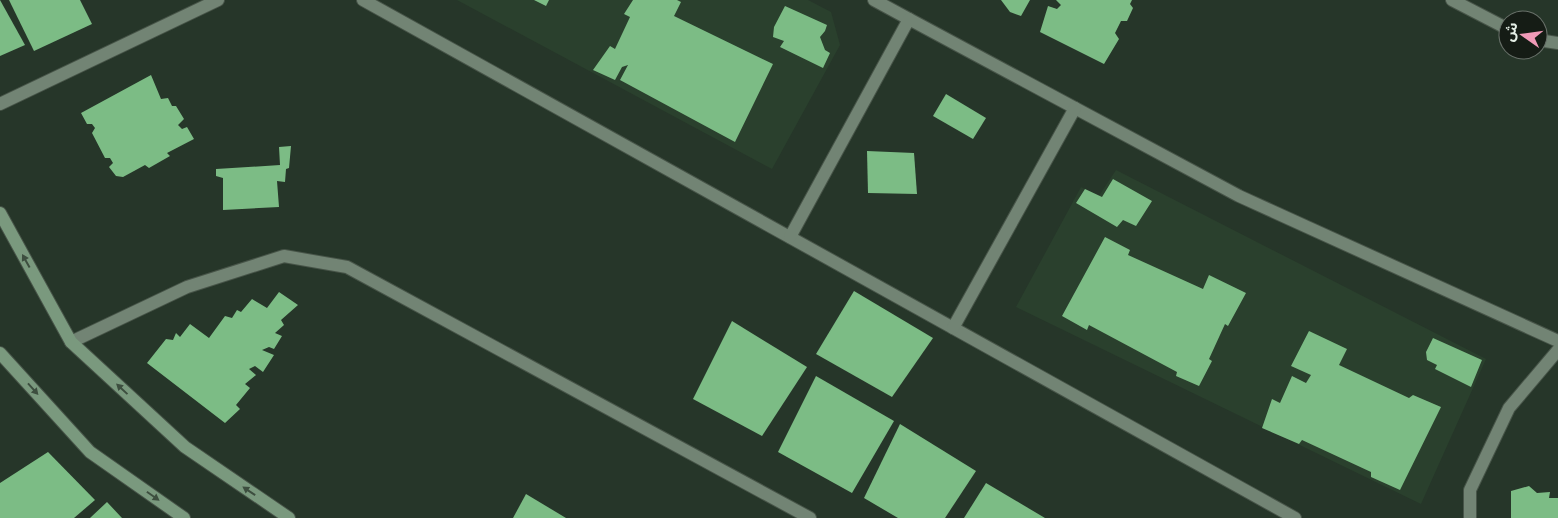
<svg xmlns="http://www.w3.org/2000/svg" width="1558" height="518" font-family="'Alegreya Sans','Noto Sans Arabic',sans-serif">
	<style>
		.built { fill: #2a402d }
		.building { fill: #7cbc85 }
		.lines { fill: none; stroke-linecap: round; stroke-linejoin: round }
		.street-casing { stroke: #475448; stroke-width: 14 }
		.secondary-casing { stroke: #475448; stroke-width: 14 }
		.street { stroke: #728474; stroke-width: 12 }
		.secondary { stroke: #7a997e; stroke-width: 12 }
		.oneway { fill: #3d4e3f }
	</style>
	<rect width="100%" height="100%" fill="#263629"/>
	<g class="built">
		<path d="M457,0H808L831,12L840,45L772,169Z"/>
		<path d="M1116,170L1486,359L1421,504L1016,307L1081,187L1099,196Z"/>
	</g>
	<g class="building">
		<path d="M0,0L25,45L0,56Z"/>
		<path d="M9,0H80L92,24L34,51Z"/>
		<path d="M534,0H549L546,6Z"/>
		<path d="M633,0H677L681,2L674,16L773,64L735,142L620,80L628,65L622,67L615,80L593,70L610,46L615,49L630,17L624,14Z"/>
		<path d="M1001,0H1030L1021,16L1010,12Z"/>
		<path d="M1056,0H1132L1130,4L1133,8L1127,21H1121L1115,33L1119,39L1104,64L1040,32L1048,6L1057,9L1061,5Z"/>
		<path d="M785,6L827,25L825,31L820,37L825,50L830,53L823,68L780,47L784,41L773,37L774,27Z"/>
		<path d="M151,75L161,99L168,98L172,106H176L184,119L178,125L182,129L187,127L194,139L167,153L170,156L149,168L145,165L123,177L116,176L109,167L113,163L110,158H105L92,133L95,128L92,124H87L81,113Z"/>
		<path d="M946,94L986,118L973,139L933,116Z"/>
		<path d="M291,146L289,168L286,169L285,182L277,181L279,207L223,210V178L216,176V169L280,165L279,147Z"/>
		<path d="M867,151L914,153L917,194L868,193Z"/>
		<path d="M1113,179L1152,201L1136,226L1123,220L1117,227L1076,203L1085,189L1102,197Z"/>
		<path d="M1105,237L1130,250L1128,255L1203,289L1209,275L1246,293L1228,326L1225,324L1209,359L1212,361L1199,386L1176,376L1177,372L1089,325L1087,330L1062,316Z"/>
		<path d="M854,291L933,338L892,397L816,354Z"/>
		<path d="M279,292L298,305L281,320L284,325L275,333L282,336L274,349L269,347L262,350L274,355L263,372L255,366L249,369L256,375L245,384L250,388L236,405L240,409L225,423L147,363L166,339L173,340L176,333L180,337L190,324L209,338L225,316L232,318L237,310L241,312L252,299L267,308Z"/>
		<path d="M732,321L807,367L762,436L693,399Z"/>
		<path d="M1309,331L1347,349L1339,365L1409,398L1413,395L1441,407L1400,490L1371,477V472L1302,440L1299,444L1262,428L1272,399L1280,403L1292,376L1306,383L1311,375L1291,366Z"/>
		<path d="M1433,338L1482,360L1471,387L1435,369L1437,365L1427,360L1426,352Z"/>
		<path d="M816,376L894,421L852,493L778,452Z"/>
		<path d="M900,424L976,471L945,518H898L864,498Z"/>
		<path d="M48,452L95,500L74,518H0V483Z"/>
		<path d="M986,483L1045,518H964Z"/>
		<path d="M1529,486L1537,493L1550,492L1549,498H1558V518H1511V491Z"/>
		<path d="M526,494L566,518H513Z"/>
		<path d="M107,502L122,518H90Z"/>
	</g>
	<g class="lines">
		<defs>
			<g id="street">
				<path d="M363,0L1295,518"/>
				<path d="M874,0L909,19"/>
				<path d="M1452,0L1508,29"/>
				<path d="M1538,40L1558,43"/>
				<path d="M0,104L218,0"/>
				<path d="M790,237L909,19L1239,196L1558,341"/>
				<path d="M953,328L1075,108"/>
				<path d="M71,342L187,287L284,256L347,267L810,518"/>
				<path d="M1470,518V490L1509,408L1558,350"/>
			</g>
			<g id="secondary">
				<path d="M0,213L71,342L185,447L289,518"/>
				<path d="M0,353L90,452L184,518"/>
			</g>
		</defs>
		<use href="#street" class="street-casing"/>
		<use href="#secondary" class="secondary-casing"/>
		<use href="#street" class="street"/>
		<use href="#secondary" class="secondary"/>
	</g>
	<defs><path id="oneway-solid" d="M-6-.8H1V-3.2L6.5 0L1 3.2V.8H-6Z" transform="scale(1.25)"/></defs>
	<g class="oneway">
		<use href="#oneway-solid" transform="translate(26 261) rotate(-119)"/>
		<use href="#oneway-solid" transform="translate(33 389) rotate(48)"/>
		<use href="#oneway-solid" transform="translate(122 389) rotate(-137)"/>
		<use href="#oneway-solid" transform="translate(249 491) rotate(-146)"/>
		<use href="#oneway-solid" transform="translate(153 496) rotate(35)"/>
	</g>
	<g transform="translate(1523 35) rotate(284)"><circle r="24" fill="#151c15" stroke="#687069"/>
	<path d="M0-4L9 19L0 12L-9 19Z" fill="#f09ab7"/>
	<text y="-8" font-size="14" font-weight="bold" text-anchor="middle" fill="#e5efe6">ش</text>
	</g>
</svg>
